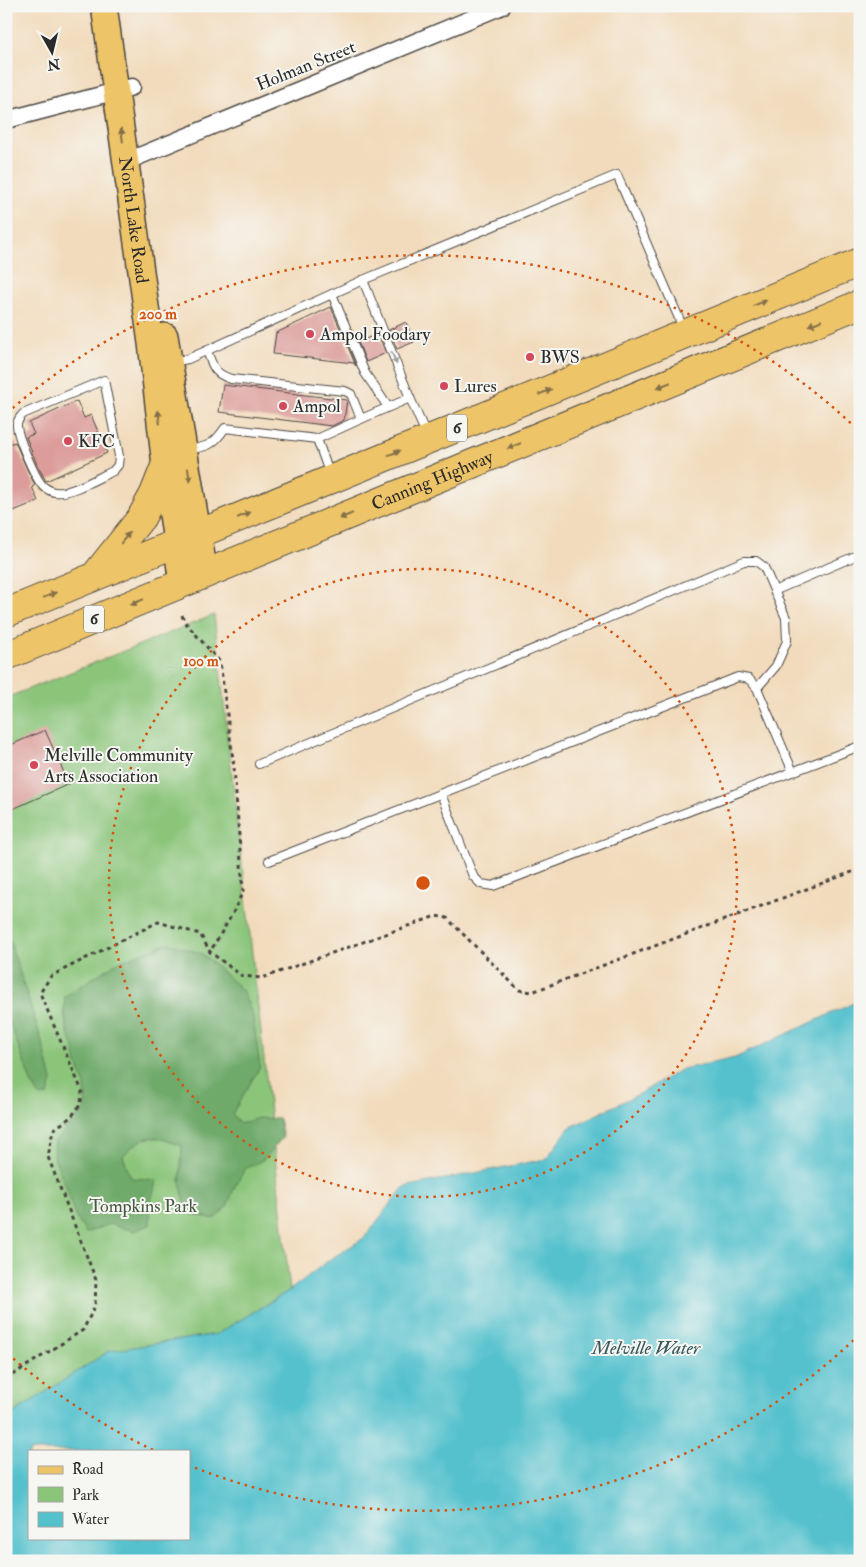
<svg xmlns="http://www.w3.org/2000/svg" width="866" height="1567" font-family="'IM FELL Double Pica',serif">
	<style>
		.green { fill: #8bc57a; stroke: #5b7852 }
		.forest { fill: #70aa6a; stroke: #4e6a4a }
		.water { fill: #54c1cd; stroke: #40767c; fill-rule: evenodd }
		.building { fill: #db9c9a }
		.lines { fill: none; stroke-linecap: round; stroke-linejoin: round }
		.lane-casing { stroke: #494541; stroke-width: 10 }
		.street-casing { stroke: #494541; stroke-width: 19 }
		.primary-casing { stroke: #494541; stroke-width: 28 }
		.highway-casing { stroke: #494541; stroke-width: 30 }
		.path { stroke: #494541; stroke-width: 3; stroke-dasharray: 4 4; stroke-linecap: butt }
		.lane { stroke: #fff; stroke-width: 8 }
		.street { stroke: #fff; stroke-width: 16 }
		.primary { stroke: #eec469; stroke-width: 25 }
		.highway { stroke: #eec469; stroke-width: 28 }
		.oneway { fill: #837047 }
		.oneway2 { fill: #a0a0a0 }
		.ring { fill: none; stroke: #d5540f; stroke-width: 2.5; stroke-dasharray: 2.5 5 }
		.poi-dot { fill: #d1495b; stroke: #f6f6f2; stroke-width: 2 }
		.labels { text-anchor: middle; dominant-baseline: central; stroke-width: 4; stroke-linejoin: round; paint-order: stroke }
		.shield { fill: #f6f6f2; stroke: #686867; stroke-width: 1 }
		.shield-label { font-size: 16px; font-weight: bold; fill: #2b2b2b }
		.street-label { font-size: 18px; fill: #2b2b2b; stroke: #f6f6f2 }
		.poi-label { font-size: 18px; fill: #2b2b2b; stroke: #f6f6f2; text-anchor: start }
		.park-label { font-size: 18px; fill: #485943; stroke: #f6f6f2 }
		.water-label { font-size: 19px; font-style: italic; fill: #37585c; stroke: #f6f6f2 }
		.centre { fill: #d5540f; stroke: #f6f6f2; stroke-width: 2.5 }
		.ring-label { font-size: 15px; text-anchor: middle; font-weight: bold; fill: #d5540f; stroke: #f6f6f2; stroke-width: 4; stroke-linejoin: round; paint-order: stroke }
	</style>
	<rect width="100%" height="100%" fill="#f6f6f2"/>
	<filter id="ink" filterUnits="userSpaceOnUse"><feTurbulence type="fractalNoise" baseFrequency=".02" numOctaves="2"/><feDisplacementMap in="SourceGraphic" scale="10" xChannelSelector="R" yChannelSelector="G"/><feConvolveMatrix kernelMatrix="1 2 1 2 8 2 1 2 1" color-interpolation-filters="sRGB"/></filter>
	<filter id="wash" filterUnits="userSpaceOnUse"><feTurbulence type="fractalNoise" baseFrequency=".0096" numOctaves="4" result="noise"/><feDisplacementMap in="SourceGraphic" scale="20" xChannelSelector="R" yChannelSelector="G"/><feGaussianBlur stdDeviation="1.12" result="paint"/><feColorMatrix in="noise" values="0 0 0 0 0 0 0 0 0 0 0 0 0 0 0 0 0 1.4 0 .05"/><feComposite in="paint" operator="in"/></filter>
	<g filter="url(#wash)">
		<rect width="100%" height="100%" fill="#f2dbbc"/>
		<path class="green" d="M214,615L290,1290L217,1334L109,1351L6,1418V698Z"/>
		<g class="forest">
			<path d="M6,929L44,1048L52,1081L48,1095L40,1097L31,1082L6,1012Z"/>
			<path d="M168,943L203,954L242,990L253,1016L260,1067L232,1114L240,1124L258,1118L279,1119L283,1137L264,1159L245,1169L235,1186L227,1207L214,1219L187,1213L180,1182L182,1146C154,1135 144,1132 123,1156L131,1178L157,1180L151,1200L150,1225L134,1231L110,1224L86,1233L75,1216L67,1189L54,1157L55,1141L86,1107L85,1085L77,1064L74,1048L67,1030L64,1012L65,996L116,963Z"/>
		</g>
		<path class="water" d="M860,1000V1561H6V1418L109,1351L217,1334L290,1290L329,1260L364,1238L404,1187L546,1159L569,1128L635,1096L682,1069L735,1058ZM29,1451H189V1538H29Z"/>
		<g id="blocks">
			<g class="building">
				<path d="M331,307L356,366L354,363L273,354L276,333Z"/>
				<path d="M406,322L414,342L397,349L389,330Z"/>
				<path d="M378,334L386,353L366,362L358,342Z"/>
				<path d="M223,385L347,400L344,420L332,426L219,412Z"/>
				<path d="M77,401L84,418L91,415L107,453L46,481L37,465L26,437L34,434L29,423Z"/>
				<path d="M15,442L27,469L35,485L32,487L38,501L6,514V445Z"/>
				<path d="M45,730L69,784L6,812V747Z"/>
			</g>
		</g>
	</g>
	<g filter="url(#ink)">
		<use href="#blocks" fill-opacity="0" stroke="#494541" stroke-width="1"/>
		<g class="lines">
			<defs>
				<g id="lane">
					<path d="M363,280L410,398"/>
					<path d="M332,294L365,373L388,407"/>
					<path d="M172,362L188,359L363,280L617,175L684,330"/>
					<path d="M104,380L119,456L118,465L113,471C99,477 70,495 55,492C52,492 47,489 44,487C36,481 16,434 17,424C18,419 20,417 23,414Z"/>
					<path d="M361,419L410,398L427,436"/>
					<path d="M317,439L330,475"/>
					<path d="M186,450C207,447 213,446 225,428L317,439L361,419L351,394L345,391L231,379C213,373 213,366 207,351"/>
					<path d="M774,591L860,554"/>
					<path d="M259,764L744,561H756L764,567L786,618L787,641L776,666L757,688"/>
					<path d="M441,794L473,876L481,884L493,886L860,746"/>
					<path d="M269,861L738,677L749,679L757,688L793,772"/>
				</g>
				<g id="street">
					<path d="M6,120L132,87"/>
					<path d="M125,162L502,6"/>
				</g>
				<g id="primary">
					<path id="s1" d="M104,6L151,343L165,466L182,583"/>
					<path d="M165,336L205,574"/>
				</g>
				<g id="highway">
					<path d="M97,573L141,518L154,494L165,466"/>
					<path d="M6,613L860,262"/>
					<path id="s2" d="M6,656L860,304"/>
				</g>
			</defs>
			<use href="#lane" class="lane-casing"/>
			<use href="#street" class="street-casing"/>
			<use href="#primary" class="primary-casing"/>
			<use href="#highway" class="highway-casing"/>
			<g class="path">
				<path d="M182,615L184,621L220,662L234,767L243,891L233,913L210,952"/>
				<path d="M6,1379L83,1330L95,1306L96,1280L48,1157L53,1130L71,1117L81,1104L82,1091L40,993L51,976L158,922L200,934L210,952L242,976L262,978L436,916L447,918L519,990L532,992L860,869"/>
			</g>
			<use href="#lane" class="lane"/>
			<use href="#street" class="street"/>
			<use href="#primary" class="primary"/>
			<use href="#highway" class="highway"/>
		</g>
		<defs><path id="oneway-solid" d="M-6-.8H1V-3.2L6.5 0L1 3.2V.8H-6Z" transform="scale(1.25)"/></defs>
		<g class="oneway">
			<use href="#oneway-solid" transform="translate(122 135) rotate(-97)"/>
			<use href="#oneway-solid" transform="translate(760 303) rotate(-22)"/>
			<use href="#oneway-solid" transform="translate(815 323) rotate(158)"/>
			<use href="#oneway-solid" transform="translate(664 385) rotate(158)"/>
			<use href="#oneway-solid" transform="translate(545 392) rotate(-22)"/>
			<use href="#oneway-solid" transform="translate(159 417) rotate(-97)"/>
			<use href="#oneway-solid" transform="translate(514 446) rotate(158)"/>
			<use href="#oneway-solid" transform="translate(394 453) rotate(-22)"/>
			<use href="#oneway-solid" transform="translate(189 475) rotate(81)"/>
			<use href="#oneway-solid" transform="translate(244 515) rotate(-22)"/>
			<use href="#oneway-solid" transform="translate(346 516) rotate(158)"/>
			<use href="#oneway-solid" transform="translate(125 538) rotate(-51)"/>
			<use href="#oneway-solid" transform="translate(50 595) rotate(-22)"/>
			<use href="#oneway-solid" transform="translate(137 602) rotate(157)"/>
		</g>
		<use class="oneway2" href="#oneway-solid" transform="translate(394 358) rotate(68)"/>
	</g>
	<g class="ring">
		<circle cx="423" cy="883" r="314"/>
		<path d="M859 1335A628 628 0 0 1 193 1467M153 1450A628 628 0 0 1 7 1353M7 413A628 628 0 0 1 859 431"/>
	</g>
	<g class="poi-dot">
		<circle cx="310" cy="334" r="5"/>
		<circle cx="530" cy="357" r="5"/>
		<circle cx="444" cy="386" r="5"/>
		<circle cx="283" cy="406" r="5"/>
		<circle cx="68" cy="441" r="5"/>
		<circle cx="34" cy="765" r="5"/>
	</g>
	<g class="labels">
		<g class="shield">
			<rect x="447" y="414.5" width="20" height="27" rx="4"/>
			<rect x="84" y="605.5" width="20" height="27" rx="4"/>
		</g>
		<g class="shield-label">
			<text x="457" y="428">6</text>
			<text x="94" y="619">6</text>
		</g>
		<g class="street-label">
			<text transform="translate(306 66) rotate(-22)">Holman Street</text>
			<text stroke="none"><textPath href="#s1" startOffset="216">North Lake Road</textPath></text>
			<text stroke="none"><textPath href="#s2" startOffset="461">Canning Highway</textPath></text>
		</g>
		<g class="poi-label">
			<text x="320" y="334">Ampol Foodary</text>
			<text x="540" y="357">BWS</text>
			<text x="454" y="386">Lures</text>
			<text x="293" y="406">Ampol</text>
			<text x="78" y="441">KFC</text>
			<text x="44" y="755">Melville Community<tspan x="44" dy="21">Arts Association</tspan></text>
		</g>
		<g class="park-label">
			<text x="143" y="1206">Tompkins Park</text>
		</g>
		<g class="water-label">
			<text x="646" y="1348">Melville Water</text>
		</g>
	</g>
	<circle cx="423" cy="883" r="8" class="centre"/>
	<g class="ring-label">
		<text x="158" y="319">200 m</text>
		<text x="201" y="666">100 m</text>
	</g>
	<rect width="866" height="1567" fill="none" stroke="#f6f6f2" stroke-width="25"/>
	<rect x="28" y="1450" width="162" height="90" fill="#f6f6f2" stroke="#a5a5a2"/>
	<rect x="38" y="1466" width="25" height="8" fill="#eec469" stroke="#a5a5a2"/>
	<text x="72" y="1474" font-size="15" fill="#2b2b2b">Road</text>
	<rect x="38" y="1487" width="25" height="15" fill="#8bc57a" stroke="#a5a5a2"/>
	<text x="72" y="1500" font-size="15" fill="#2b2b2b">Park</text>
	<rect x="38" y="1512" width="25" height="15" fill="#54c1cd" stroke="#a5a5a2"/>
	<text x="72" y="1524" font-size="15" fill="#2b2b2b">Water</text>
	<g transform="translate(52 52) rotate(172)" stroke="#f6f6f2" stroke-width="4" paint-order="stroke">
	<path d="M0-4L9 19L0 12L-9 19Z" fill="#2b2b2b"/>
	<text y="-8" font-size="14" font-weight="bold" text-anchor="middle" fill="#2b2b2b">N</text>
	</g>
</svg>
